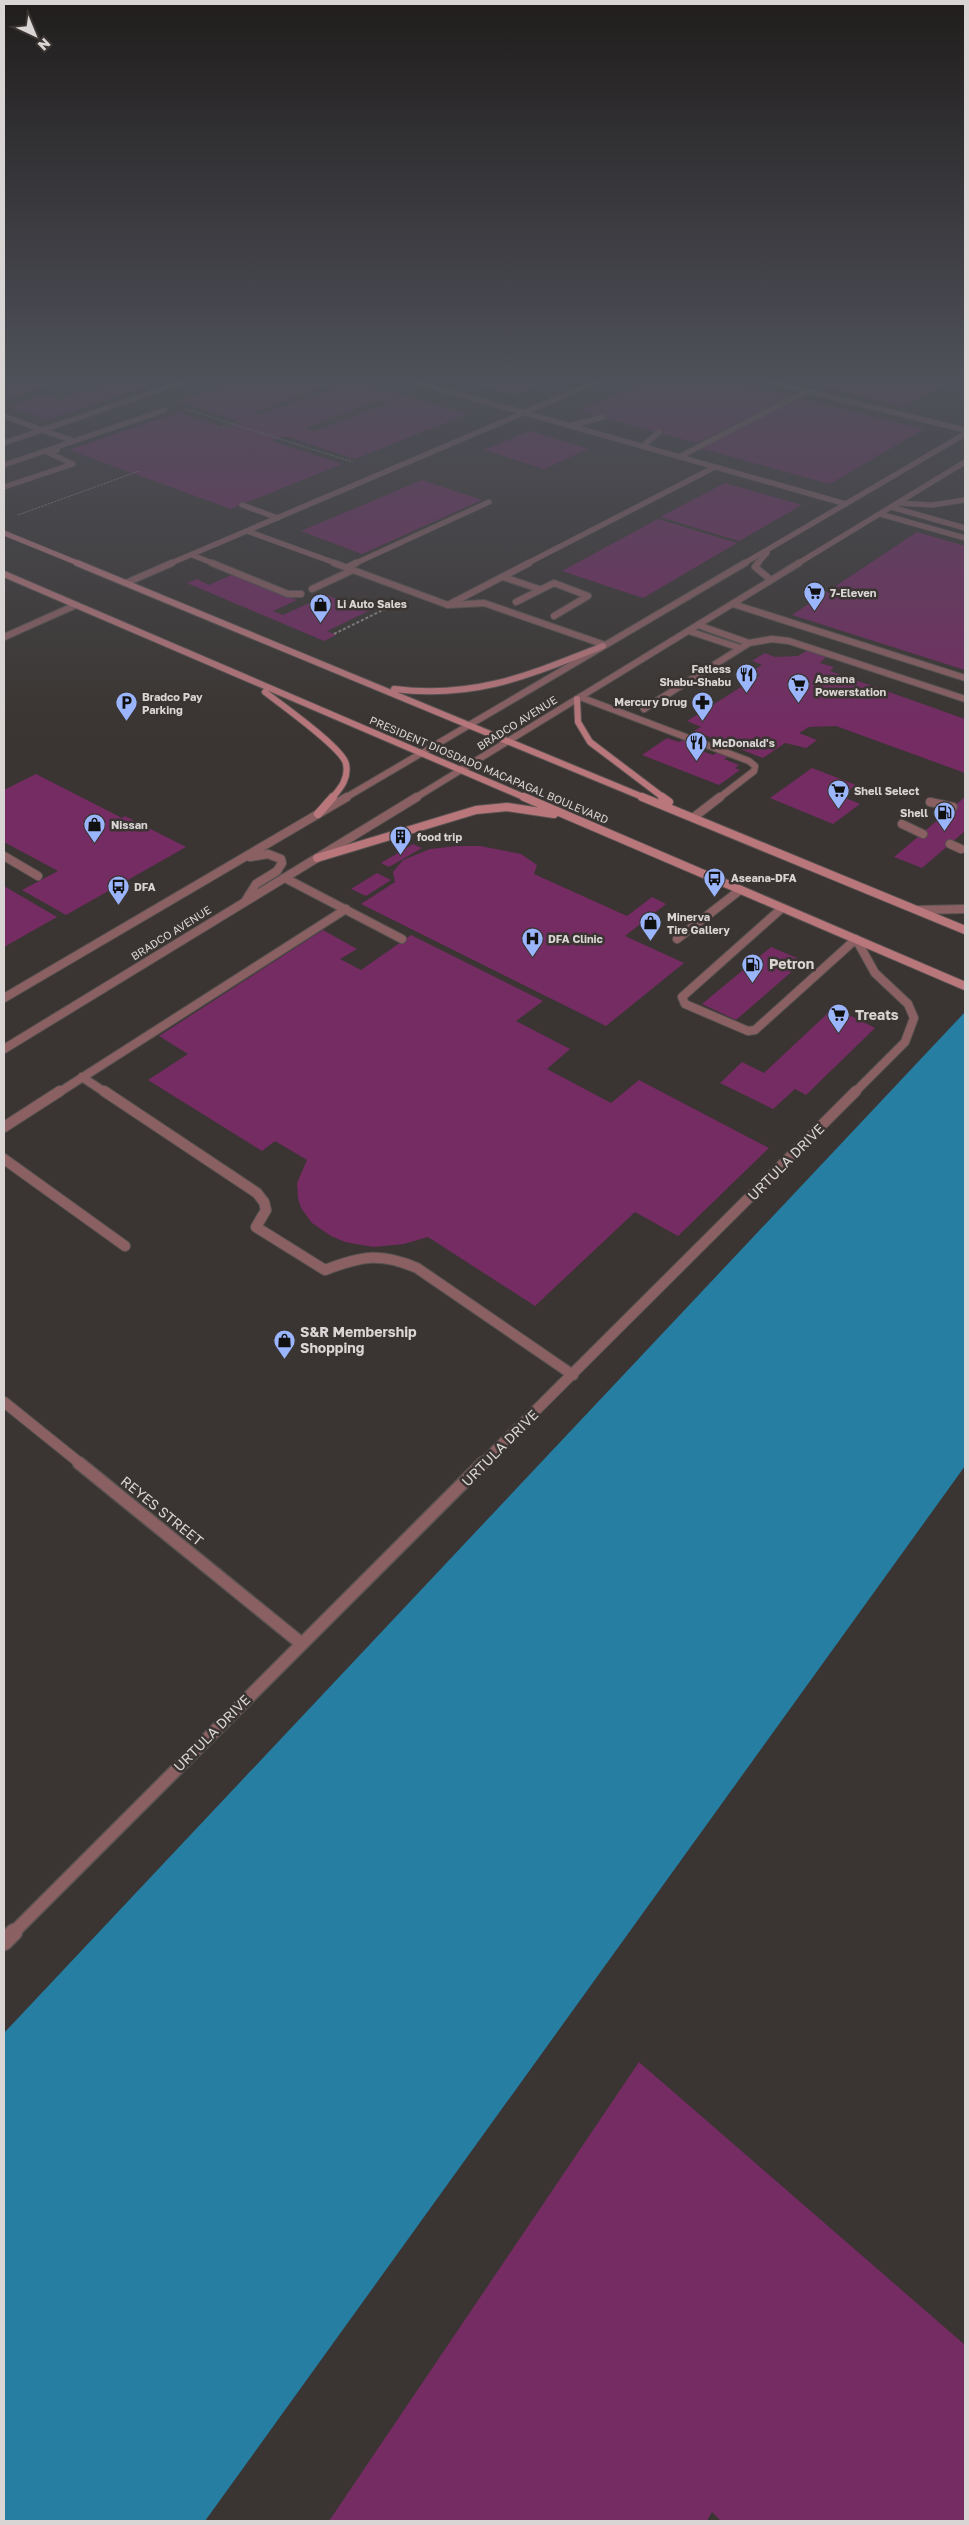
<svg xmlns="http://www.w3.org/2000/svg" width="969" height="2525" viewBox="0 0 969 2525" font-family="'Golos Text',sans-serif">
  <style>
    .water { fill: #267ea3 }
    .building { fill: #742c63; fill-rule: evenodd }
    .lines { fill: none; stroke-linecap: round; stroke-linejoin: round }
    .service-far5-casing { stroke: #57524f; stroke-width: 6 }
    .service-far4-casing { stroke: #57524f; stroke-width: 8 }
    .service-far3-casing { stroke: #57524f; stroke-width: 10 }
    .service-far2-casing { stroke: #57524f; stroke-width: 12 }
    .service-far1-casing { stroke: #57524f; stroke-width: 15 }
    .service-casing { stroke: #57524f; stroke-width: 19 }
    .minor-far2-casing { stroke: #57524f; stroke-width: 6 }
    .minor-far1-casing { stroke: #57524f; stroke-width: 8 }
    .minor-casing { stroke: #57524f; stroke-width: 10 }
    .tertiary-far2-casing { stroke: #57524f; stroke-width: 6 }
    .tertiary-far1-casing { stroke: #57524f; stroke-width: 8 }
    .tertiary-casing { stroke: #57524f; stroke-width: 10 }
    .secondary-far2-casing { stroke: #57524f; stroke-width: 6 }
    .secondary-far1-casing { stroke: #57524f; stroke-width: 8 }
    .secondary-casing { stroke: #57524f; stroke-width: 10 }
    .path-far1 { stroke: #8f8a88; stroke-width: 1; stroke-dasharray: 2.5 1; stroke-linecap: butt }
    .path { stroke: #8f8a88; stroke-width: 2; stroke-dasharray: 3 2; stroke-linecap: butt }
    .service-far5 { stroke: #8b6063; stroke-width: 5 }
    .service-far4 { stroke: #8b6063; stroke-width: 6 }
    .service-far3 { stroke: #8b6063; stroke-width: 8 }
    .service-far2 { stroke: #8b6063; stroke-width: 10 }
    .service-far1 { stroke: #8b6063; stroke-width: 12 }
    .service { stroke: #8b6063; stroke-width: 16 }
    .minor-far2 { stroke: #8b6063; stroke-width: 5 }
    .minor-far1 { stroke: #8b6063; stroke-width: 6 }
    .minor { stroke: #8b6063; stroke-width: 8 }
    .tertiary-far2 { stroke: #8b6063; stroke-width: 5 }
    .tertiary-far1 { stroke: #8b6063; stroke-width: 6 }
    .tertiary { stroke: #8b6063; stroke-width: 8 }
    .secondary-far2 { stroke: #b9777c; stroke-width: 5 }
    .secondary-far1 { stroke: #b9777c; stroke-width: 6 }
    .secondary { stroke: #b9777c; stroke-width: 8 }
    .path-bridge { stroke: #8f8a88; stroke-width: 1; stroke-dasharray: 2.5 1; stroke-linecap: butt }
    .labels { text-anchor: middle; stroke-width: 5; stroke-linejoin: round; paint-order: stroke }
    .far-poi-label { font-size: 11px; font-weight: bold; fill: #d9d5d4; stroke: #3a3532; text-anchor: start }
    .far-street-label { font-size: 11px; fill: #d9d5d4; stroke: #3a3532 }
    .poi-label { font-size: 14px; font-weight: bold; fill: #d9d5d4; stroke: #3a3532; text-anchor: start }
    .street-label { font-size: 14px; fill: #d9d5d4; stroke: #3a3532 }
  </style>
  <rect width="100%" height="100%" fill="#3a3532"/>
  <!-- water -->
  <path class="water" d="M 965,1012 L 965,1466 L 205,2521 L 4,2521 L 4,2033 Z"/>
  <!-- building -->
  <path class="building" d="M 18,379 L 68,379 L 4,400 L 4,383 Z
    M 120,379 L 140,379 L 155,384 L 47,420 L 7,406 L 45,394 L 59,399 Z
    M 243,379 L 349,379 L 467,414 L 355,459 L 285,436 L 272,441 L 342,464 L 231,509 L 69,450 L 179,412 L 225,428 L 241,422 L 178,401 ZM 331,385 L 336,387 L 262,414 L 255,412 ZM 379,400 L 389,403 L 315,431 L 305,428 Z
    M 459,379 L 553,379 L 514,395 Z
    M 651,379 L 723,379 L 791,396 L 697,443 L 579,411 Z
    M 819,379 L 932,379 L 949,383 L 903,407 L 809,384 Z
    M 798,398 L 924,429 L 830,484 L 699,448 Z
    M 530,431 L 543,435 L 589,449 L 544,469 L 484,450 Z
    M 422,480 L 482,500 L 362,554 L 301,531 Z
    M 725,483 L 802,505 L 739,541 L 660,517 Z
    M 658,519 L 737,543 L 643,598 L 562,571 Z
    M 917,532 L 965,546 L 965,670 L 792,615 Z
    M 234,574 L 297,600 L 273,611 L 283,615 L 327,595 L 355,606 L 366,601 L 379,606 L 327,631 L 336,635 L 324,641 L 187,583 L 197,579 L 209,585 Z
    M 808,650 L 827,656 L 820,663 L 834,667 L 830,671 L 965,719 L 965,773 L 836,726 L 809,727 L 799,733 L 817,740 L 806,748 L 785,743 L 763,758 L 694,731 L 701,727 L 687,721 L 760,675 L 750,672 L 762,665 L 752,661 L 765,653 L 775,657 L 798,656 Z
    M 667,738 L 679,742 L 683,740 L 694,744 L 690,747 L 713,755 L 718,752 L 728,757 L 724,759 L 739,765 L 735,768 L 740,770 L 719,785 L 642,755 Z
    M 812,768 L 856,785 L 841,796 L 860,804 L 833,824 L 770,798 Z
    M 36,774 L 122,818 L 125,816 L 186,847 L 66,915 L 22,890 L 58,871 L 4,842 L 4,790 Z
    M 965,797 L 965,831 L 950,844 L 922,868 L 894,857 Z
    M 413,844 L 422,848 L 389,867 L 381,863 Z
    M 457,846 L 480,846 L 521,854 L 537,865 L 534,874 L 627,916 L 652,897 L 666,904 L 625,936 L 684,963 L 606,1026 L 361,904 L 395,882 L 393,872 L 403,860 L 430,849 Z
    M 377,873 L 391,880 L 366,896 L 351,889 Z
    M 4,886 L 57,917 L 4,947 Z
    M 323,930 L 357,949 L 340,959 L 361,970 L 411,935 L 543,1001 L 516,1021 L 570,1049 L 547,1069 L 611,1103 L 639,1080 L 769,1148 L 678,1236 L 635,1212 L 535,1306 L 428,1237 L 404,1244 L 373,1247 L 345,1242 L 331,1236 L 312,1223 L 301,1208 L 298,1199 L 297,1183 L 307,1160 L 275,1141 L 262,1151 L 148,1080 L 188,1054 L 159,1036 Z
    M 771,947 L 804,961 L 736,1020 L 702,1004 Z
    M 828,1013 L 845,1013 L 875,1028 L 806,1095 L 795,1089 L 773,1109 L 720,1083 L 742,1062 L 764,1073 Z
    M 639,2062 L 965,2345 L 965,2521 L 721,2521 L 712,2512 L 707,2521 L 329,2521 Z"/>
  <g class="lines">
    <defs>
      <path id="service-far5" d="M 758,379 L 965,430
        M 570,426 L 603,417
        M 42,430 L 74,441
        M 643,446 L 659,432
        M 679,457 L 807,391
        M 4,465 L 165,410
        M 4,487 L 73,464 L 49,453 L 57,450
        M 898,503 L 932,505 L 965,500
        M 242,505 L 278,518
        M 891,507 L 965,528
        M 880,514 L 965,538
        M 192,555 L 215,564
        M 354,564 L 489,502"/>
      <path id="service-far4" d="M 212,563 L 288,594 L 301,594
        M 346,568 L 356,563
        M 503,577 L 539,589
        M 312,589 L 353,570
        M 516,602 L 554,583 L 588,596 L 554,616
        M 733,604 L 965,678
        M 448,605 L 484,603 L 605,645
        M 698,625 L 749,643
        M 689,631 L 740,648
        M 580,697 L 749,761 L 755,766 L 754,771 L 719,798
        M 644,709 L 749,643 L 772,639 L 789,641 L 965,699"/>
      <path id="service-far3" d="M 930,802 L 953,807
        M 694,817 L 720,797
        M 902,824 L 923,834
        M 950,844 L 961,849
        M 4,856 L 38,876
        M 285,878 L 402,939
        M 782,908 L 682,997 L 685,1004 L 748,1031 L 755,1030 L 856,939 L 875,973 L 908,1004 L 914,1018 L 905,1042 L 854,1093
        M 677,939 L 740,890
        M 82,1077 L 106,1093
        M 58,1093 L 346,909"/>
      <path id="service-far2" d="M 104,1091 L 257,1193 L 264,1202 L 266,1210 L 256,1227 L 325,1270 C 361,1256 381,1252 417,1268 L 573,1375
        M 4,1127 L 60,1091
        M 4,1159 L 125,1246
        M 4,1402 L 81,1464
        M 482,1464 L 856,1091"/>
      <path id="service-far1" d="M 79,1463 L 302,1644
        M 12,1934 L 483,1463"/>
      <path id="service" d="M 4,1942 L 14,1932"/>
      <path id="minor-far2" d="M 405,379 L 846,504
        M 4,416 L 42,430
        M 4,443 L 192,379
        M 247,531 L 338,564
        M 169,564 L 603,379
        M 526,564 L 715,467"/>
      <path id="minor-far1" d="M 334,563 L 448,605 L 529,563
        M 126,583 L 172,563
        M 4,637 L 76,605"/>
      <path id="minor" d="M 918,910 L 965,909"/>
      <path id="tertiary-far2" d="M 743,564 L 965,434
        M 757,564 L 767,553
        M 797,564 L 965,462"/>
      <path id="tertiary-far1" d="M 758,563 L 755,567 L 771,580
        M 345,798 L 745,563
        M 415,798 L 799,563"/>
      <path id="tertiary" d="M 246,900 L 256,884 L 277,871 L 282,863 L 281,859 L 268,854 L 250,857
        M 4,998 L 347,797
        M 4,1049 L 417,797"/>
      <path id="secondary-far2" d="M 4,533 L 80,564"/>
      <path id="secondary-far1" d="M 77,563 L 645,798
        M 4,574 L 526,798
        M 394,689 C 476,699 529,675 603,646
        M 265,692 C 280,704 343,748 346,764 C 349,778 341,788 332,798
        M 577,699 L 578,722 L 590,742 L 664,798"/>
      <path id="secondary" d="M 524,797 L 965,986
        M 642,797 L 965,930
        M 662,797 L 669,802
        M 318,814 L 333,797
        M 317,858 L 476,810 L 507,807 L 554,814"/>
    </defs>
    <!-- service-far5 casing -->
    <use href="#service-far5" class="service-far5-casing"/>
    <!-- service-far4 casing -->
    <use href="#service-far4" class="service-far4-casing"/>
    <!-- service-far3 casing -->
    <use href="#service-far3" class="service-far3-casing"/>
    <!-- service-far2 casing -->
    <use href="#service-far2" class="service-far2-casing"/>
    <!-- service-far1 casing -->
    <use href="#service-far1" class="service-far1-casing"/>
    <!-- service casing -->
    <use href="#service" class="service-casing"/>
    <!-- minor-far2 casing -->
    <use href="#minor-far2" class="minor-far2-casing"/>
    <!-- minor-far1 casing -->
    <use href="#minor-far1" class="minor-far1-casing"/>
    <!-- minor casing -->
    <use href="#minor" class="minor-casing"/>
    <!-- tertiary-far2 casing -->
    <use href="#tertiary-far2" class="tertiary-far2-casing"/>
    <!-- tertiary-far1 casing -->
    <use href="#tertiary-far1" class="tertiary-far1-casing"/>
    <!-- tertiary casing -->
    <use href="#tertiary" class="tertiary-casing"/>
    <!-- secondary-far2 casing -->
    <use href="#secondary-far2" class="secondary-far2-casing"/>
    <!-- secondary-far1 casing -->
    <use href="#secondary-far1" class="secondary-far1-casing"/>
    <!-- secondary casing -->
    <use href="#secondary" class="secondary-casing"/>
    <!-- path-far1 -->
    <path class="path-far1" d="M 212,384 L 228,379
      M 185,409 L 353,462
      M 18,515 L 139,471"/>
    <!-- path -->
    <path class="path" d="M 334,634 L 389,607"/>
    <!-- service-far5 -->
    <use href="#service-far5" class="service-far5"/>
    <!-- service-far4 -->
    <use href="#service-far4" class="service-far4"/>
    <!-- service-far3 -->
    <use href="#service-far3" class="service-far3"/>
    <!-- service-far2 -->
    <use href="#service-far2" class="service-far2"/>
    <!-- service-far1 -->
    <use href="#service-far1" class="service-far1"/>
    <!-- service -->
    <use href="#service" class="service"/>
    <!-- minor-far2 -->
    <use href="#minor-far2" class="minor-far2"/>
    <!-- minor-far1 -->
    <use href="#minor-far1" class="minor-far1"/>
    <!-- minor -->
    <use href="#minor" class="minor"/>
    <!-- tertiary-far2 -->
    <use href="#tertiary-far2" class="tertiary-far2"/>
    <!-- tertiary-far1 -->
    <use href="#tertiary-far1" class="tertiary-far1"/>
    <!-- tertiary -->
    <use href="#tertiary" class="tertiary"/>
    <!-- secondary-far2 -->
    <use href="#secondary-far2" class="secondary-far2"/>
    <!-- secondary-far1 -->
    <use href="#secondary-far1" class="secondary-far1"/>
    <!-- secondary -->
    <use href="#secondary" class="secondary"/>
    <!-- path-bridge -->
    <path class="path-bridge" d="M 222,427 L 239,421"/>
  </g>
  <!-- sky -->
  <linearGradient id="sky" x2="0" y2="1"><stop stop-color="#201d1c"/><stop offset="0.52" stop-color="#4f515a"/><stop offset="1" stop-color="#4f515a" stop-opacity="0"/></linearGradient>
  <rect width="969" height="732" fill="url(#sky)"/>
  <!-- icons -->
  <defs>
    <symbol id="supermarket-pin" viewBox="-11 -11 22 30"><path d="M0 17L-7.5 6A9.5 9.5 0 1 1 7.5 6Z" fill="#9bb5fd" stroke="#3a3532"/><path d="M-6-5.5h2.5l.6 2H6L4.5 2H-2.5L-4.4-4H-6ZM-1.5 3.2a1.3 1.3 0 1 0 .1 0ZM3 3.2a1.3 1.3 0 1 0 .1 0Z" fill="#111"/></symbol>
    <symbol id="shop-pin" viewBox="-11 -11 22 30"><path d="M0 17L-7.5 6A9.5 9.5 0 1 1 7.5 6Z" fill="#9bb5fd" stroke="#3a3532"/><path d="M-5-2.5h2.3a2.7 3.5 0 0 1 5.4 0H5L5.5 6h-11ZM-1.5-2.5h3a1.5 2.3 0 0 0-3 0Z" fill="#111"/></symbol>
    <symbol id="restaurant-pin" viewBox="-11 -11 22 30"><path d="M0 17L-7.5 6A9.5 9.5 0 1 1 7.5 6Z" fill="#9bb5fd" stroke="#3a3532"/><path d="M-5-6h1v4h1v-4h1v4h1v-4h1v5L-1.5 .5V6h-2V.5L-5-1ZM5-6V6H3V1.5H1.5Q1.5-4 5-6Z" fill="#111"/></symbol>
    <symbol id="pharmacy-pin" viewBox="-11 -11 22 30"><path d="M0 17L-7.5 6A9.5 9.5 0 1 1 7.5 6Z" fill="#9bb5fd" stroke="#3a3532"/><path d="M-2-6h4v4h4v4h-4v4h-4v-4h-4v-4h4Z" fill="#111"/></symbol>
    <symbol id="parking-pin" viewBox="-11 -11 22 30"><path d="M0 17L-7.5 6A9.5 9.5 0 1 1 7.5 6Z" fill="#9bb5fd" stroke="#3a3532"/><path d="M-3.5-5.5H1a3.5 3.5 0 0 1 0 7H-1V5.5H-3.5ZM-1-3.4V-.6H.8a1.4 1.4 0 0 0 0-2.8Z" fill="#111"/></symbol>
    <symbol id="fuel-pin" viewBox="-11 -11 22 30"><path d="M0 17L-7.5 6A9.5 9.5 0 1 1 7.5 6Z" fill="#9bb5fd" stroke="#3a3532"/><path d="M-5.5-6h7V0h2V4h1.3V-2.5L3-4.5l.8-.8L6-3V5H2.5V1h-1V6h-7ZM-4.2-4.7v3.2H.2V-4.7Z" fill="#111"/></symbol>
    <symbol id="building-pin" viewBox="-11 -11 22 30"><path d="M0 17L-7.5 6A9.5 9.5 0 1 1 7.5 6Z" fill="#9bb5fd" stroke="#3a3532"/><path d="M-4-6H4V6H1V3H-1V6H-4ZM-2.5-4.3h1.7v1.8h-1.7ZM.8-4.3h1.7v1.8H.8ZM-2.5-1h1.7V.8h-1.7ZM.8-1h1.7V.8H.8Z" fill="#111"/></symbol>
    <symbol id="bus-pin" viewBox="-11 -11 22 30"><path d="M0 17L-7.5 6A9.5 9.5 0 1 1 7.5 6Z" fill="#9bb5fd" stroke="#3a3532"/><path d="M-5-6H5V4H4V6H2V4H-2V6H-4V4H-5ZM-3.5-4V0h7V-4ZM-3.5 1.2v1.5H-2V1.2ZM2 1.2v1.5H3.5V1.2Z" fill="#111"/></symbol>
    <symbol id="hospital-pin" viewBox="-11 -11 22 30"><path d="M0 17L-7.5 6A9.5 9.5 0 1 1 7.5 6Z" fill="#9bb5fd" stroke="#3a3532"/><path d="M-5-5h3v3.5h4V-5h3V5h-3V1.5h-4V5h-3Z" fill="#111"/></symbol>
  </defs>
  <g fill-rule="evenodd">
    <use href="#supermarket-pin" x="802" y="580" width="25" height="34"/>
    <use href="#shop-pin" x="308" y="592" width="25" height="34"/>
    <use href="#restaurant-pin" x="734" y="662" width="25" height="34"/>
    <use href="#supermarket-pin" x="786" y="672" width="25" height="34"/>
    <use href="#pharmacy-pin" x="690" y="690" width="25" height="34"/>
    <use href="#parking-pin" x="114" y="690" width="25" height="34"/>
    <use href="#restaurant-pin" x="684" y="730" width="25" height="34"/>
    <use href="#supermarket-pin" x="826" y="778" width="25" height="34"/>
    <use href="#fuel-pin" x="932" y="800" width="25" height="34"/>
    <use href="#shop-pin" x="82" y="812" width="25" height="34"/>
    <use href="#building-pin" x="388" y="824" width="25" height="34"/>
    <use href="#bus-pin" x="702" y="866" width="25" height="34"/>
    <use href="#bus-pin" x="106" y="874" width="25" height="34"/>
    <use href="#shop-pin" x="638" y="910" width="25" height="34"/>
    <use href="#hospital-pin" x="520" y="926" width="25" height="34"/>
    <use href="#fuel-pin" x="740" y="952" width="25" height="34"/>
    <use href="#supermarket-pin" x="826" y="1002" width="25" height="34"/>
    <use href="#shop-pin" x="272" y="1328" width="25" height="34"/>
  </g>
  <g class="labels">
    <!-- far-poi labels -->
    <g class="far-poi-label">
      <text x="830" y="597">7-Eleven</text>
      <text x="337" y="608">Li Auto Sales</text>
      <text x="731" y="673" text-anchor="end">Fatless<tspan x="731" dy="13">Shabu-Shabu</tspan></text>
      <text x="815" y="683">Aseana<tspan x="815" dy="13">Powerstation</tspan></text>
      <text x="142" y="701">Bradco Pay<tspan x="142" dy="13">Parking</tspan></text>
      <text x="687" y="706" text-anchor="end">Mercury Drug</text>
      <text x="712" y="747">McDonald's</text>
      <text x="854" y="795">Shell Select</text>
      <text x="928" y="817" text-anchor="end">Shell</text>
      <text x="111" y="829">Nissan</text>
      <text x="417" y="841">food trip</text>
      <text x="731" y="882">Aseana-DFA</text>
      <text x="134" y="891">DFA</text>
      <text x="667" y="921">Minerva<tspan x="667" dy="13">Tire Gallery</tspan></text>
      <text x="548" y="943">DFA Clinic</text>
    </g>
    <!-- far-street labels -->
    <g class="far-street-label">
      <text transform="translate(517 723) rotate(-32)" y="4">BRADCO AVENUE</text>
      <text transform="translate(489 770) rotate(23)" y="4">PRESIDENT DIOSDADO MACAPAGAL BOULEVARD</text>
      <text transform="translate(171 933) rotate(-32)" y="4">BRADCO AVENUE</text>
    </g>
    <!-- poi labels -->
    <g class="poi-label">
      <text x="769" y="969">Petron</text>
      <text x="855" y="1020">Treats</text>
      <text x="300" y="1337">S&amp;R Membership<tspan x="300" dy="16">Shopping</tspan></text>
    </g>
    <!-- street labels -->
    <g class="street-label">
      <text transform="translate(786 1162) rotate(-45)" y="5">URTULA DRIVE</text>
      <text transform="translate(500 1448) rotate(-45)" y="5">URTULA DRIVE</text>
      <text transform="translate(162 1511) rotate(39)" y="5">REYES STREET</text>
      <text transform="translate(212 1733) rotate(-45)" y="5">URTULA DRIVE</text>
    </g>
  </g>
  <!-- border -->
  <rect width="969" height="2525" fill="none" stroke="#d9d5d4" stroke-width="10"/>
  <!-- north arrow -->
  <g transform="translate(35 35) rotate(136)" stroke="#3a3532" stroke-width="4" paint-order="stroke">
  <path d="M0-4L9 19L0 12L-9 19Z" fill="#d9d5d4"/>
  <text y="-8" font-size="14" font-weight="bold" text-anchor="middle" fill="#d9d5d4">N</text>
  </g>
</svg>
